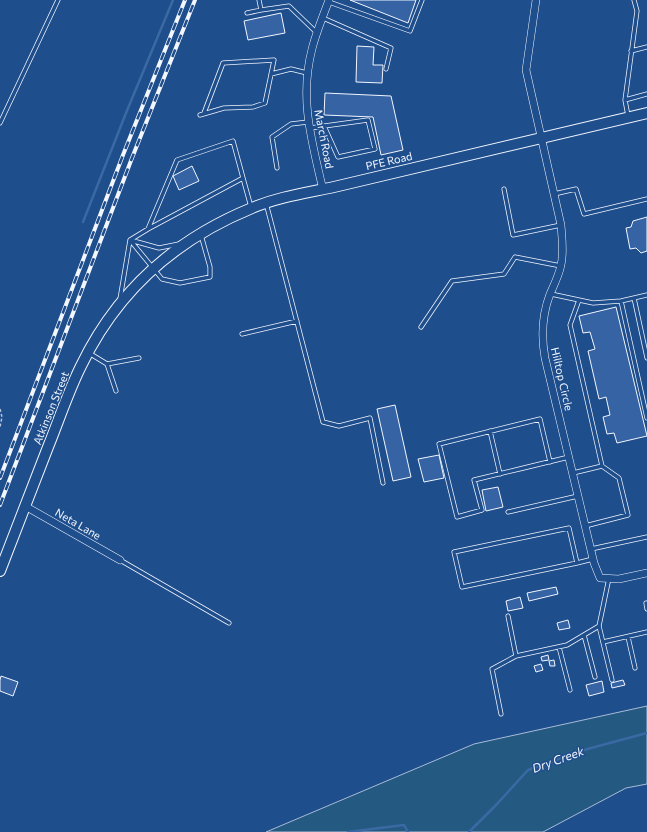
<svg xmlns="http://www.w3.org/2000/svg" width="647" height="832" viewBox="0 0 647 832" font-family="Commissioner,sans-serif">
  <style>
    .green { fill: #245a82; stroke: #a8bbd7 }
    .lines { fill: none; stroke-linecap: round; stroke-linejoin: round }
    .stream { stroke: #3b69a3; stroke-width: 2.5 }
    .building { fill: #3563a3; stroke: #f2f6ff }
    .service-casing { stroke: #f2f6ff; stroke-width: 5 }
    .minor-casing { stroke: #f2f6ff; stroke-width: 8 }
    .secondary-casing { stroke: #f2f6ff; stroke-width: 12 }
    .path { stroke: #b3c4dc; stroke-width: 1.5; stroke-dasharray: 3 2; stroke-linecap: butt }
    .service { stroke: #1f4e8c; stroke-width: 3.5 }
    .minor { stroke: #1f4e8c; stroke-width: 7 }
    .secondary { stroke: #1f4e8c; stroke-width: 10 }
    .rail-casing { stroke: #f2f6ff; stroke-width: 4 }
    .rail { stroke: #1f4e8c; stroke-width: 2.5; stroke-dasharray: 8; stroke-linecap: butt }
    .labels { text-anchor: middle; stroke-width: 3; stroke-linejoin: round; paint-order: stroke }
    .street-label { font-size: 11px; fill: #f2f6ff; stroke: #1f4e8c }
    .water-label { font-size: 12px; font-style: italic; fill: #f2f6ff; stroke: #1f4e8c }
  </style>
  <rect width="100%" height="100%" fill="#1f4e8c"/>
  <!-- green -->
  <path class="green" d="M 647,706 L 647,784 L 626,788 L 543,832 L 266,832 L 474,744 Z"/>
  <g class="lines">
    <!-- stream -->
    <path class="stream" d="M 83,222 L 126,113 L 173,0
      M 348,832 L 404,825 L 408,832
      M 469,832 L 497,804 L 528,770 L 580,751 L 647,733"/>
  </g>
  <!-- building -->
  <path class="building" d="M 350,0 L 416,0 L 408,23 Z
    M 281,13 L 285,33 L 248,40 L 244,21 Z
    M 357,46 L 374,47 L 373,65 L 383,65 L 382,83 L 356,82 Z
    M 325,93 L 391,96 L 403,150 L 381,155 L 373,117 L 324,115 Z
    M 192,166 L 199,181 L 179,190 L 173,176 Z
    M 647,217 L 647,251 L 641,253 L 636,248 L 630,249 L 626,228 L 631,227 L 633,221 Z
    M 616,307 L 647,436 L 617,443 L 614,433 L 607,434 L 603,417 L 610,415 L 606,397 L 599,399 L 588,351 L 595,349 L 590,332 L 583,333 L 579,316 Z
    M 395,405 L 411,477 L 393,481 L 377,409 Z
    M 439,455 L 444,478 L 424,482 L 418,459 Z
    M 498,487 L 503,507 L 486,511 L 482,490 Z
    M 556,587 L 558,594 L 529,601 L 527,593 Z
    M 520,597 L 523,608 L 508,611 L 506,601 Z
    M 568,620 L 570,628 L 559,630 L 557,623 Z
    M 548,655 L 549,660 L 542,661 L 541,657 Z
    M 554,660 L 555,666 L 550,666 L 549,661 Z
    M 541,664 L 543,670 L 536,672 L 534,666 Z
    M 1,676 L 18,682 L 13,696 L 0,691 L 0,680 Z
    M 623,680 L 625,685 L 612,688 L 611,683 Z
    M 602,681 L 604,692 L 589,696 L 586,685 Z"/>
  <g class="lines">
    <defs>
      <path id="service" d="M 259,0 L 261,10 L 289,6 L 317,33
        M 634,0 L 637,11 L 625,100 L 647,94
        M 329,2 L 410,31 L 422,0
        M 247,13 L 261,10
        M 323,18 L 391,48 L 386,69
        M 631,51 L 647,47
        M 271,74 L 291,69 L 307,73
        M 625,100 L 628,116
        M 200,115 L 224,108 L 253,107 L 265,103 L 274,60 L 223,63 L 204,113
        M 0,123 L 58,0
        M 310,128 L 368,120 L 375,149 L 338,157 L 324,126
        M 277,168 L 272,137 L 291,124 L 308,122
        M 504,189 L 513,235 L 561,225
        M 554,194 L 576,189 L 584,214 L 647,199
        M 266,203 L 323,422 L 339,426 L 370,418 L 383,483
        M 148,229 L 177,160 L 233,141 L 243,178
        M 201,235 L 210,267 L 210,277 L 180,283 L 162,279 L 130,240 L 148,229 L 243,178 L 251,207
        M 551,294 L 593,303 L 621,301 L 647,295
        M 634,298 L 647,358
        M 120,299 L 130,240 L 159,248 L 179,244
        M 621,301 L 647,418
        M 421,327 L 452,281 L 504,274 L 515,257 L 561,266
        M 242,334 L 297,321
        M 89,353 L 107,364 L 116,391
        M 107,364 L 139,358
        M 490,431 L 500,474
        M 550,462 L 540,419 L 439,444 L 457,517 L 482,510 L 474,480 C 506,472 537,465 569,457
        M 573,473 L 602,466 L 570,325 L 579,300
        M 508,512 L 578,496
        M 585,526 L 628,515 L 619,478 L 602,466
        M 591,549 L 647,537
        M 120,560 L 229,623
        M 577,563 L 569,528 L 454,552 L 462,587 L 577,563 L 593,559
        M 646,603 L 647,609
        M 508,616 L 516,656 L 567,645 L 599,626 L 609,578
        M 599,626 L 612,680
        M 584,635 L 595,677
        M 628,637 L 635,668
        M 603,642 L 647,632
        M 559,647 L 570,690
        M 501,714 L 492,669 L 516,656"/>
      <path id="minor" d="M 536,0 L 526,70 L 561,225 C 562,239 564,252 561,265 C 559,275 554,285 550,294 C 542,315 541,336 545,358 L 594,563 L 600,578 L 619,579 L 647,573
        M 323,190 C 312,142 299,99 312,49 C 316,33 323,16 329,0
        M 25,506 L 120,560"/>
      <path id="secondary" d="M 0,571 C 16,529 32,488 48,447 C 59,420 68,392 81,366 C 117,291 176,239 252,208 C 278,197 306,193 334,187 L 647,113"/>
    </defs>
    <!-- service casing -->
    <use href="#service" class="service-casing"/>
    <!-- minor casing -->
    <use href="#minor" class="minor-casing"/>
    <!-- secondary casing -->
    <use href="#secondary" class="secondary-casing"/>
    <!-- path -->
    <path class="path" d="M 0,409 L 2,417 L 0,427"/>
    <!-- service -->
    <use href="#service" class="service"/>
    <!-- minor -->
    <use href="#minor" class="minor"/>
    <!-- secondary -->
    <use href="#secondary" class="secondary"/>
    <defs>
      <path id="rail" d="M 0,478 L 123,155 L 185,0
        M 0,505 L 132,158 L 195,0"/>
    </defs>
    <!-- rail casing -->
    <use href="#rail" class="rail-casing"/>
    <!-- rail -->
    <use href="#rail" class="rail"/>
  </g>
  <g class="labels">
    <!-- street labels -->
    <g class="street-label">
      <text transform="translate(324 139) rotate(79)" y="4">March Road</text>
      <text transform="translate(389 161) rotate(-13)" y="4">PFE Road</text>
      <text transform="translate(562 379) rotate(77)" y="4">Hilltop Circle</text>
      <text transform="translate(51 408) rotate(-68)" y="4">Atkinson Street</text>
      <text transform="translate(78 524) rotate(30)" y="4">Neta Lane</text>
    </g>
    <!-- water labels -->
    <g class="water-label">
      <text transform="translate(558 760) rotate(-20)" y="4">Dry Creek</text>
    </g>
  </g>
</svg>
